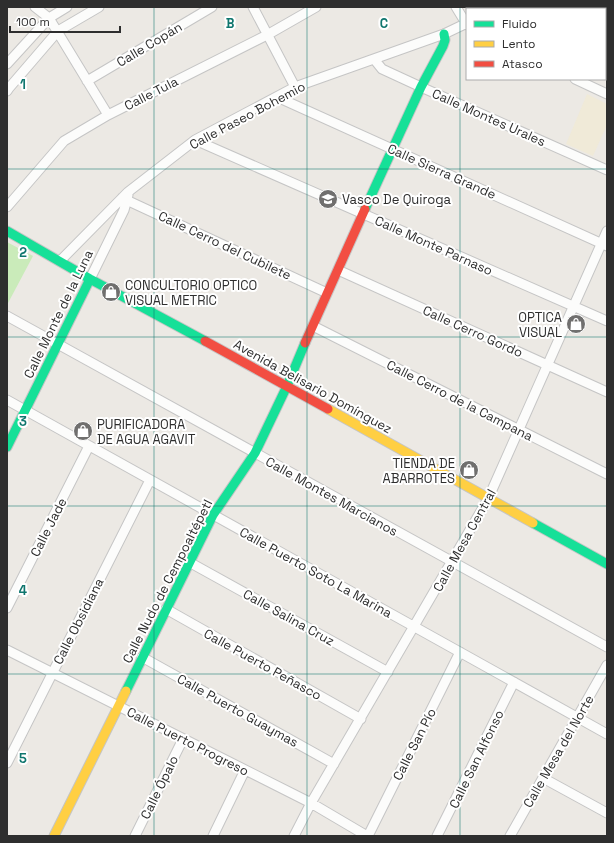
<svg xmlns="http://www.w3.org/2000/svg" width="614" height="843" viewBox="0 0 614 843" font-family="'Space Grotesk',sans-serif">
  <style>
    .education { fill: #f0ead8 }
    .green { fill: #caebba }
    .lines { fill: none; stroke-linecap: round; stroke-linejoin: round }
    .street-casing { stroke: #c5c5c5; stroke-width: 11 }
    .fast-casing { stroke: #c5c5c5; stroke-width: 11 }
    .slow-casing { stroke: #c5c5c5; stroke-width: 11 }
    .jam-casing { stroke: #c5c5c5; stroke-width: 11 }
    .street { stroke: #fcfcfb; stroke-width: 9 }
    .fast { stroke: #16e098; stroke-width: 9 }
    .slow { stroke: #ffcf43; stroke-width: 9 }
    .jam { stroke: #f24e42; stroke-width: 9 }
    .grid { fill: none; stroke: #0f766e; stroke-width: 1; stroke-opacity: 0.55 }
    .labels { text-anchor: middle; stroke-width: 4; stroke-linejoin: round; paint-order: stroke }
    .street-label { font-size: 13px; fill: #2e2e2e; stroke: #fff }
    .poi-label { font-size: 13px; fill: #2e2e2e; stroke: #fff; text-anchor: start }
    .grid-label { font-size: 13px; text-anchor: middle; font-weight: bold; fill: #0f766e; stroke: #fff; stroke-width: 4; stroke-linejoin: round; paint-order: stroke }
  </style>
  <rect width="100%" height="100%" fill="#ece9e4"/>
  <!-- education -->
  <path class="education" d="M 587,94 L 607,104 L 607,125 L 593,156 L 566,144 Z"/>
  <!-- green -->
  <path class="green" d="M 7,242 L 33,256 L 7,305 Z"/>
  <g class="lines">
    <defs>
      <path id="street" d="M 35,7 L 49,18 L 108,115
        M 253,7 L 295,87
        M 456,7 L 467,25
        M 578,7 L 582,9
        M 492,9 L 496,7
        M 605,19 L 607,20
        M 374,59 L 382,69 L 421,87 L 607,170
        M 7,64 L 49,18 L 67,7
        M 575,79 L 607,94
        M 87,81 L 212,7
        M 7,91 L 9,88 L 58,31 L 99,7
        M 277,97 L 607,246
        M 195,140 L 607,321
        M 122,198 L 327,293
        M 7,207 L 64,141 L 108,115 L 267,35 L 316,7
        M 60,261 L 128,192 L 195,140 L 295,87 L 444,34 L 467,23
        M 338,270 L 607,392
        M 90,279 L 124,210 L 128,195
        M 7,316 L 607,647
        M 313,326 L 607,474
        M 7,400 L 607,734
        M 189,562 L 388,672
        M 7,608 L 89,446
        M 166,609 L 361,719
        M 7,650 L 311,803 L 367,836
        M 142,657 L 334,764
        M 7,763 L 150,480
        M 543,778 L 607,813
        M 135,836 L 183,739
        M 213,836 L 245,770
        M 294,836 L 311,803 L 488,499 L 607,231
        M 368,836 L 460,652
        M 437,836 L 514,682
        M 510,836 L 607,665"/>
      <path id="fast" d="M 365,209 L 421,87 L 443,46 L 445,40 L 444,34
        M 7,231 L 90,279 L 205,341
        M 7,447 L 90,279
        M 533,523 L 607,564
        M 126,691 L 213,515 L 255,453 L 287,386 L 305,343"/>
      <path id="slow" d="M 328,409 L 533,523
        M 54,836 L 126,691"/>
      <path id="jam" d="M 205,341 L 328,409
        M 305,343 L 365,209"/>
    </defs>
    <!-- street casing -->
    <use href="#street" class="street-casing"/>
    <!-- fast casing -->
    <use href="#fast" class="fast-casing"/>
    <!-- slow casing -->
    <use href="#slow" class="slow-casing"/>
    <!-- jam casing -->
    <use href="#jam" class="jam-casing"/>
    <!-- street -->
    <use href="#street" class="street"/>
    <!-- fast -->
    <use href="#fast" class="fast"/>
    <!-- slow -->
    <use href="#slow" class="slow"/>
    <!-- jam -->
    <use href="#jam" class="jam"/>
  </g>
  <!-- grid -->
  <path class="grid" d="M 154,7 L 154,836M 307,7 L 307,836M 460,7 L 460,836M 7,169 L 607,169M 7,337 L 607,337M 7,506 L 607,506M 7,674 L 607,674"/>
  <!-- icons -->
  <defs>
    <symbol id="school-disc" viewBox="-11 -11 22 22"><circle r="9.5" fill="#706f6e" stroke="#fff"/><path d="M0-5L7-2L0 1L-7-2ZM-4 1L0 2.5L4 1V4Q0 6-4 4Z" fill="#fff"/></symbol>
    <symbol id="shop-disc" viewBox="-11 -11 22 22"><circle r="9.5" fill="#706f6e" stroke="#fff"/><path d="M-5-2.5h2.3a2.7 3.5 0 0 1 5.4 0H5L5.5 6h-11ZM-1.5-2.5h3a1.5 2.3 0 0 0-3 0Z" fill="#fff"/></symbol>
  </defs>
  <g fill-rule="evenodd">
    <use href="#school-disc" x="317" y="188" width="22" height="22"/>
    <use href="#shop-disc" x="100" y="281" width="22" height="22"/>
    <use href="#shop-disc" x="565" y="313" width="22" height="22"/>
    <use href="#shop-disc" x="72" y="420" width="22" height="22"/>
    <use href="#shop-disc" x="458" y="459" width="22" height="22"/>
  </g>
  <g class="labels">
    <!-- street labels -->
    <g class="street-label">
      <text transform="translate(149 44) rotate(-31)" y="5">Calle Copán</text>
      <text transform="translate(151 93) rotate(-27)" y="5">Calle Tula</text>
      <text transform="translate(247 115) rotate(-28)" y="5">Calle Paseo Bohemio</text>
      <text transform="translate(489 117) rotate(24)" y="5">Calle Montes Urales</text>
      <text transform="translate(442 171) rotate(24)" y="5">Calle Sierra Grande</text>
      <text transform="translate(225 245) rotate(25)" y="5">Calle Cerro del Cubilete</text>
      <text transform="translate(434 245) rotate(24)" y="5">Calle Monte Parnaso</text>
      <text transform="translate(58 314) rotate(-64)" y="5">Calle Monte de la Luna</text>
      <text transform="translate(473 331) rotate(24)" y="5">Calle Cerro Gordo</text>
      <text transform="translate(313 386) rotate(29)" y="5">Avenida Belisario Domínguez</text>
      <text transform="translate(460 400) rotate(27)" y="5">Calle Cerro de la Campana</text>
      <text transform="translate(332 496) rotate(29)" y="5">Calle Montes Marcianos</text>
      <text transform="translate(48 527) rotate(-63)" y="5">Calle Jade</text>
      <text transform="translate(464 540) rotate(-61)" y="5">Calle Mesa Central</text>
      <text transform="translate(316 572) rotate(29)" y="5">Calle Puerto Soto La Marina</text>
      <text transform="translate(167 581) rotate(-63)" y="5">Calle Nudo de Cempoaltépetl</text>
      <text transform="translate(289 617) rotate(29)" y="5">Calle Salina Cruz</text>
      <text transform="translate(78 621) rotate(-63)" y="5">Calle Obsidiana</text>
      <text transform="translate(263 664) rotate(29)" y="5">Calle Puerto Peñasco</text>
      <text transform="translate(238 710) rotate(29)" y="5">Calle Puerto Guaymas</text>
      <text transform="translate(188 741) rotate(27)" y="5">Calle Puerto Progreso</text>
      <text transform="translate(414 744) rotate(-63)" y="5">Calle San Pío</text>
      <text transform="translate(558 751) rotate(-60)" y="5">Calle Mesa del Norte</text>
      <text transform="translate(476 759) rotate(-64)" y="5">Calle San Alfonso</text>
      <text transform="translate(159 787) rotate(-64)" y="5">Calle Ópalo</text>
    </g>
    <!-- poi labels -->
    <g class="poi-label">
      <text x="342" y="204">Vasco De Quiroga</text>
      <text x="125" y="290">CONCULTORIO OPTICO<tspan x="125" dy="15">VISUAL METRIC</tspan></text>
      <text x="562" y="322" text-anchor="end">OPTICA<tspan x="562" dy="15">VISUAL</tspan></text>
      <text x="97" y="429">PURIFICADORA<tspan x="97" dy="15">DE AGUA AGAVIT</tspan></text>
      <text x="455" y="468" text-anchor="end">TIENDA DE<tspan x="455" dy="15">ABARROTES</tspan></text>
    </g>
  </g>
  <g class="grid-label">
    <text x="230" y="28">B</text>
    <text x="384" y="28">C</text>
    <text x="23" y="89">1</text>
    <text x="23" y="257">2</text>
    <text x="23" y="426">3</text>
    <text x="23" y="595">4</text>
    <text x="23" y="763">5</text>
  </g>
  <!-- border -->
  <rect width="614" height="843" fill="none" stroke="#2e2e2e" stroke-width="16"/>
  <!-- legend -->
  <rect x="466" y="8" width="140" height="72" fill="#ffffff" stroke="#ababab"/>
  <rect x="474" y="21" width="20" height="6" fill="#16e098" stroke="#ababab"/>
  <text x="502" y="28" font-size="12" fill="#2e2e2e">Fluido</text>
  <rect x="474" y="41" width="20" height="6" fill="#ffcf43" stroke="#ababab"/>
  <text x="502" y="48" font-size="12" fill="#2e2e2e">Lento</text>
  <rect x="474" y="61" width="20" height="6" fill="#f24e42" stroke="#ababab"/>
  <text x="502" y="68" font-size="12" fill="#2e2e2e">Atasco</text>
  <!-- scale -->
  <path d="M10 26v6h110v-6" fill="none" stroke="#2e2e2e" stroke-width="2"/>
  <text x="16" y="26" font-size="12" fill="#2e2e2e" stroke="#ffffff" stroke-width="3" paint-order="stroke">100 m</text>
</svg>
